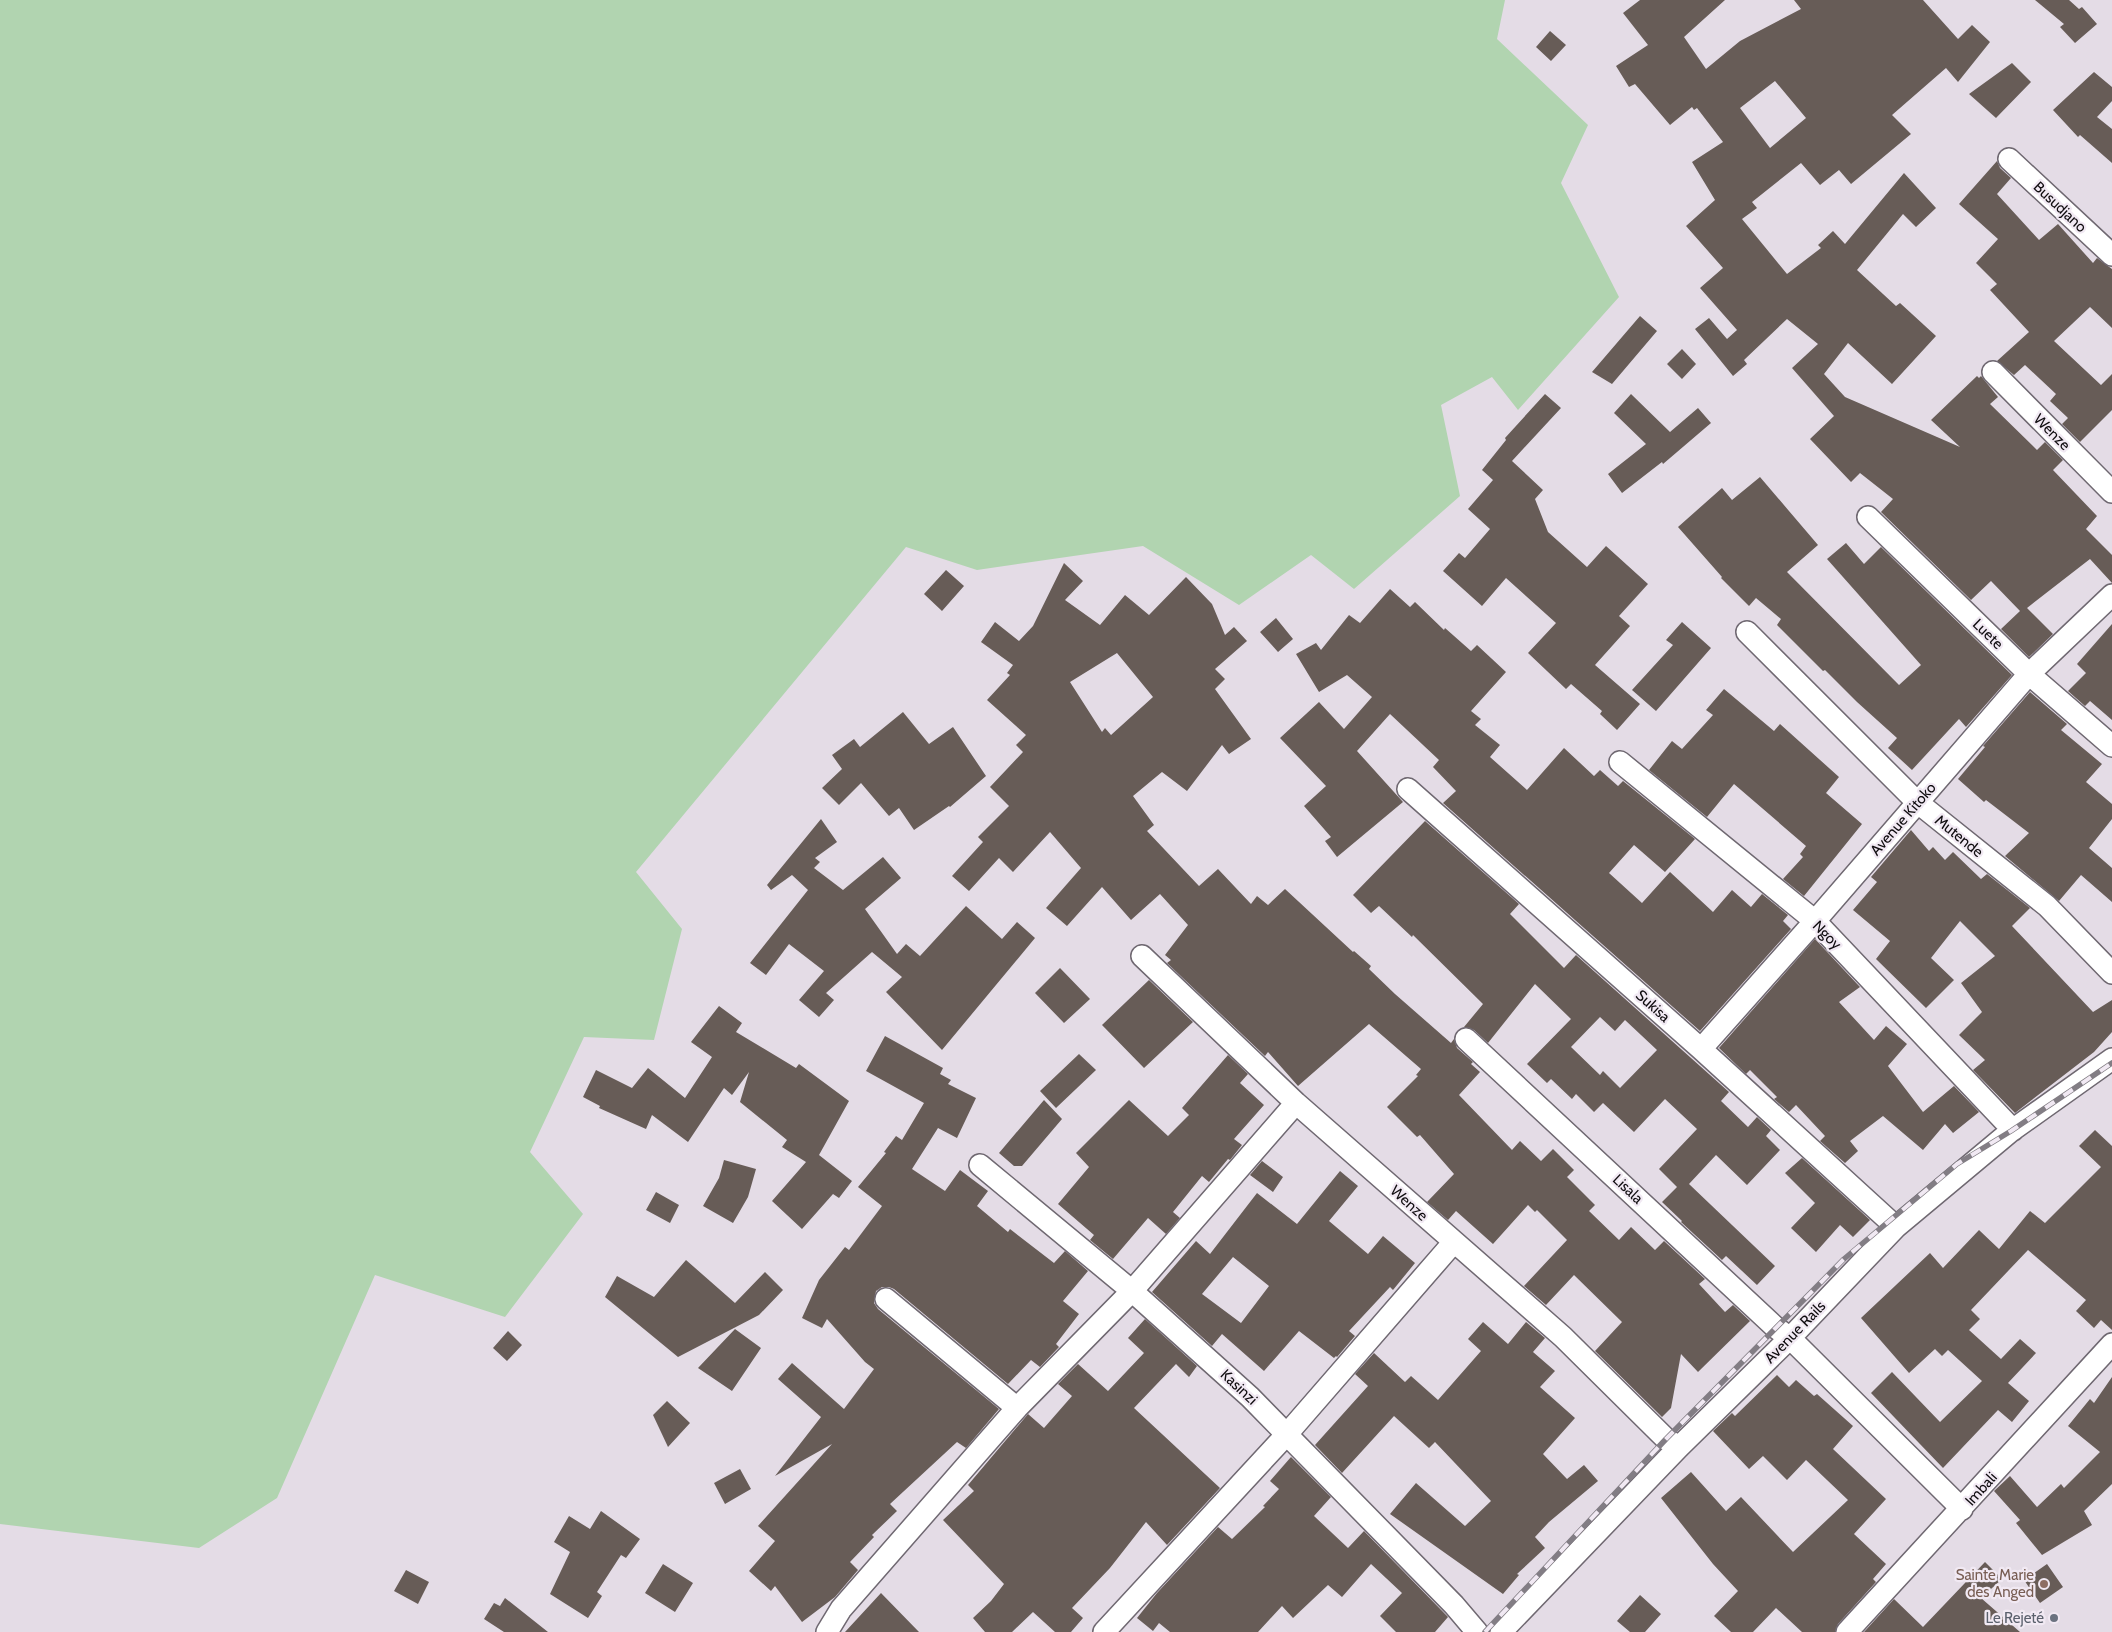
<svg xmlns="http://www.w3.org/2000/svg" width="2112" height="1632" viewBox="0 0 2112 1632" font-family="Cabin,sans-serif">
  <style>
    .green { fill: #b1d4b0 }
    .building { fill: #675c57; fill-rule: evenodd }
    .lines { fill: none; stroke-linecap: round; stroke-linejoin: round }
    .street-casing { stroke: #6f6871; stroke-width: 24 }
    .street { stroke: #fff; stroke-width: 21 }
    .rail-casing { stroke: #827d84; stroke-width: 5.5 }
    .rail { stroke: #f1e9f3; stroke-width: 4; stroke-dasharray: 11; stroke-linecap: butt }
    .education-dot { fill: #8d6e63; stroke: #f1e9f3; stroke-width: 2 }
    .worship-dot { fill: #6b7280; stroke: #f1e9f3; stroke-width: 2 }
    .labels { text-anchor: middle; stroke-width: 4.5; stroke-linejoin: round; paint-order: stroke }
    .street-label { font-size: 15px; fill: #0f0c0f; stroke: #f1e9f3 }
    .education-label { font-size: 15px; fill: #785e54; stroke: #f1e9f3; text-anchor: end }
    .worship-label { font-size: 15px; fill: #5b616d; stroke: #f1e9f3; text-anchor: end }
  </style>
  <rect width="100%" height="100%" fill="#e4dce6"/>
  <!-- green -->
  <path class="green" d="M 0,0 L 1505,0 L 1497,39 L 1588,125 L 1561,183 L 1619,297 L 1518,410 L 1492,377 L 1441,405 L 1460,496 L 1354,589 L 1311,555 L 1239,605 L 1143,546 L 977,570 L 906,547 L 636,872 L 682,929 L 654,1040 L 584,1037 L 530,1152 L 583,1214 L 505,1317 L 375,1275 L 277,1498 L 199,1548 L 0,1524 Z"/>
  <!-- building -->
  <path class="building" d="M 1640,0 L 1725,0 L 1684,37 L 1706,69 L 1740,41 L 1801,9 L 1794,0 L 1923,0 L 1958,39 L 1972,25 L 1990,42 L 1958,82 L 1946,68 L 1892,115 L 1911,134 L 1851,184 L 1839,170 L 1820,185 L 1801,163 L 1752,202 L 1757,208 L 1742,219 L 1787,274 L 1821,248 L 1818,245 L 1833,231 L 1845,244 L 1904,173 L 1936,208 L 1916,227 L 1903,214 L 1857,270 L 1896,306 L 1900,303 L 1936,336 L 1892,384 L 1848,343 L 1824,374 L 1845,397 L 1960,447 L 1931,420 L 1977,376 L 1979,378 L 1981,376 L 1998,397 L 1990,404 L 2037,450 L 2045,442 L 2063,460 L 2053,470 L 2097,516 L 2086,529 L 2112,555 L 2112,583 L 2090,559 L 2027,608 L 2053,634 L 2029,657 L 2001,629 L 2020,611 L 1991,581 L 1971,600 L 1881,512 L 1893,499 L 1860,473 L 1851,482 L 1810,439 L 1834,416 L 1792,368 L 1818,344 L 1787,319 L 1744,360 L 1747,364 L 1733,376 L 1695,329 L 1709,318 L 1727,339 L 1737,330 L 1700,288 L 1723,268 L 1686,226 L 1715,200 L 1692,162 L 1723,142 L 1697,108 L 1694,110 L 1692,107 L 1670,125 L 1635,84 L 1629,87 L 1616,66 L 1648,45 L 1623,13 ZM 1775,81 L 1806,118 L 1770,148 L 1740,108 Z
    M 2035,0 L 2069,0 L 2079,9 L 2082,7 L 2097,24 L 2075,43 L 2060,27 L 2064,24 Z
    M 1550,31 L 1566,45 L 1551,61 L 1536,47 Z
    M 2012,63 L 2031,82 L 1996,118 L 1969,94 Z
    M 2094,72 L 2112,87 L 2112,101 L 2097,117 L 2112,129 L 2112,163 L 2080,135 L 2078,137 L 2053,110 Z
    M 1997,161 L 2000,168 L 2011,178 L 1997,194 L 2039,240 L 2058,224 L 2093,263 L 2097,258 L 2112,269 L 2112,328 L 2090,307 L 2054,341 L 2101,385 L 2112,374 L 2112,410 L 2080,442 L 2062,424 L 2068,418 L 2050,401 L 2056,394 L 2025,365 L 2014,375 L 1997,361 L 2029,332 L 1990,290 L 1997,284 L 1976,263 L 1998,239 L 1959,204 Z
    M 1640,316 L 1657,331 L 1612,384 L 1592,372 Z
    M 1682,349 L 1696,364 L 1682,379 L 1667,364 Z
    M 1545,394 L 1561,408 L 1512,461 L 1543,490 L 1535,499 L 1548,532 L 1587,567 L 1606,546 L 1648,584 L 1619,616 L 1630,626 L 1595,665 L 1640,704 L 1617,730 L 1600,714 L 1602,711 L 1571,684 L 1566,689 L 1528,653 L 1556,623 L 1506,578 L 1482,606 L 1443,571 L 1459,553 L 1465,558 L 1490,529 L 1468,509 L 1493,480 L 1482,470 L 1506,440 L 1505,438 Z
    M 1631,394 L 1670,432 L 1698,408 L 1711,423 L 1663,464 L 1662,462 L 1622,493 L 1608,474 L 1646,444 L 1614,413 Z
    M 1760,477 L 1818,545 L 1787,572 L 1899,685 L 1921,665 L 1827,559 L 1846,543 L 1864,564 L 1881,547 L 2012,675 L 1966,727 L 1959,719 L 1912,770 L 1888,748 L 1897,738 L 1857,702 L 1825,670 L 1823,671 L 1777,625 L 1781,619 L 1756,598 L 1749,606 L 1721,578 L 1722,577 L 1678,527 L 1722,488 L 1732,500 Z
    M 1064,563 L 1083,581 L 1065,600 L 1100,625 L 1125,595 L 1149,615 L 1186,577 L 1212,604 L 1225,635 L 1234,627 L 1247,641 L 1215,669 L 1225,679 L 1215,689 L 1251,739 L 1229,754 L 1222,745 L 1187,791 L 1162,772 L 1133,796 L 1154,825 L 1147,831 L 1199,886 L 1218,869 L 1251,904 L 1257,896 L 1268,905 L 1285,889 L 1353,952 L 1354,951 L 1371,966 L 1369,969 L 1395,994 L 1451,1043 L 1454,1039 L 1457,1048 L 1473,1062 L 1471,1064 L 1480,1072 L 1459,1095 L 1512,1150 L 1520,1141 L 1541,1161 L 1553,1149 L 1574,1170 L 1567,1177 L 1595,1205 L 1589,1211 L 1619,1240 L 1631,1227 L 1655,1250 L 1664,1241 L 1705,1279 L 1699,1284 L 1725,1312 L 1733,1305 L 1750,1321 L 1698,1372 L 1681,1354 L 1671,1408 L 1662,1417 L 1595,1351 L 1622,1322 L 1574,1275 L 1546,1305 L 1524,1286 L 1567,1240 L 1537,1210 L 1535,1212 L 1528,1205 L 1493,1244 L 1456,1211 L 1448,1220 L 1427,1202 L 1454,1174 L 1420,1135 L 1417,1137 L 1387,1107 L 1418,1076 L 1416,1075 L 1421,1069 L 1369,1024 L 1298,1086 L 1268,1052 L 1265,1056 L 1167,963 L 1171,960 L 1165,955 L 1188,925 L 1160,894 L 1131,920 L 1102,887 L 1067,926 L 1046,908 L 1081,868 L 1050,832 L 1013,872 L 999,858 L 969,891 L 952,876 L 983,842 L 978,837 L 1009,806 L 990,787 L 1023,752 L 1016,745 L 1026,735 L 987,700 L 1010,675 L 1007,673 L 1013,665 L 981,642 L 995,622 L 1019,641 L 1033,626 ZM 1117,653 L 1153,697 L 1111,735 L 1105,728 L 1102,732 L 1070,682 Z
    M 946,570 L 964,586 L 942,611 L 924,594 Z
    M 1390,589 L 1410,607 L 1415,602 L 1444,630 L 1445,628 L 1471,651 L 1477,645 L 1506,672 L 1471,711 L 1481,719 L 1475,725 L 1500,745 L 1490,757 L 1527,790 L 1564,748 L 1594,776 L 1600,770 L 1618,786 L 1623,781 L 1695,839 L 1665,872 L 1634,845 L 1609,873 L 1642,903 L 1670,872 L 1713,912 L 1732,890 L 1751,907 L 1762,894 L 1788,915 L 1783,921 L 1791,929 L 1700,1031 L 1443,803 L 1456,791 L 1433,767 L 1439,760 L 1390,714 L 1357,751 L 1403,802 L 1337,857 L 1325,841 L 1331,837 L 1304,806 L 1326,786 L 1280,738 L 1319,702 L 1344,729 L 1372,697 L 1347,675 L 1319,692 L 1296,654 L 1316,643 L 1321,650 L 1349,615 L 1360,623 Z
    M 1276,618 L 1293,639 L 1278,652 L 1260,632 Z
    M 1682,622 L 1711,648 L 1656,711 L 1632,690 L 1673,645 L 1666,640 Z
    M 2112,624 L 2112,720 L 2090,701 L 2085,706 L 2068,691 L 2086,673 L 2077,664 Z
    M 1724,689 L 1774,731 L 1780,724 L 1839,777 L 1826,793 L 1862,824 L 1804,896 L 1783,879 L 1803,857 L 1800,854 L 1806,846 L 1734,784 L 1707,817 L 1649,770 L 1672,741 L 1682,749 L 1713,715 L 1706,710 Z
    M 2030,692 L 2067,724 L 2061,730 L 2102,764 L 2086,782 L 2112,804 L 2112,819 L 2089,848 L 2112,868 L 2112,902 L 2081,875 L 2059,901 L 2005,856 L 2029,833 L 1986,800 L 1984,802 L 1958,779 L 1985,747 L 1983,746 Z
    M 903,712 L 929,744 L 953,727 L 986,776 L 950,807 L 949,806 L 914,830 L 899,808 L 889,816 L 861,783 L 839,805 L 822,788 L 842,769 L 832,755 L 854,739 L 860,747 Z
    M 821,819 L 837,842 L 815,858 L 820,862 L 814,868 L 843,890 L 883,857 L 901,878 L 865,909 L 897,954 L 906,944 L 920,956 L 966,906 L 1002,939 L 1017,922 L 1035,938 L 942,1050 L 886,992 L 902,977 L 872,952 L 826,993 L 834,1000 L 819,1017 L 799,1000 L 824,971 L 789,944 L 766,975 L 750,963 L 808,890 L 792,875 L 771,890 L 767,885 Z
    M 1425,821 L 1519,904 L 1510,914 L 1564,968 L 1576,955 L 1729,1092 L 1721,1101 L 1748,1127 L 1757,1117 L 1771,1130 L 1766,1136 L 1780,1150 L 1747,1185 L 1716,1155 L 1689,1184 L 1775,1266 L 1757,1285 L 1726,1256 L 1722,1260 L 1681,1222 L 1682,1221 L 1662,1202 L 1677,1187 L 1659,1169 L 1697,1129 L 1665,1099 L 1634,1132 L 1603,1103 L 1594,1112 L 1576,1094 L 1572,1099 L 1551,1079 L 1547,1083 L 1527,1064 L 1571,1019 L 1535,984 L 1488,1043 L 1474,1030 L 1464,1027 L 1483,1004 L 1413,935 L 1412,937 L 1379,906 L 1371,913 L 1353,895 ZM 1600,1017 L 1615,1031 L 1625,1020 L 1657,1050 L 1620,1088 L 1603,1071 L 1600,1075 L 1571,1047 Z
    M 1911,830 L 1929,851 L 1933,847 L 1945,860 L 1953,852 L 1981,879 L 1987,874 L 2030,908 L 2012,926 L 2093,1012 L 2112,1000 L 2112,1032 L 2094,1052 L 2015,1113 L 1973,1070 L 1985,1060 L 1959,1035 L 1982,1012 L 1961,983 L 1995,956 L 1960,921 L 1931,958 L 1954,980 L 1926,1008 L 1876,959 L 1890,941 L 1853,910 L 1877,882 L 1871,877 Z
    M 1815,939 L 1860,987 L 1839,1002 L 1874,1040 L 1886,1026 L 1907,1044 L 1888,1066 L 1923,1112 L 1954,1086 L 1979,1112 L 1953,1133 L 1945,1124 L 1923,1150 L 1883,1116 L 1850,1141 L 1858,1151 L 1845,1163 L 1820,1141 L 1825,1136 L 1796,1105 L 1789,1112 L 1774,1099 L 1777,1097 L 1750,1070 L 1746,1074 L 1719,1048 Z
    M 1060,968 L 1090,999 L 1064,1023 L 1035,993 Z
    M 1149,980 L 1193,1022 L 1144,1068 L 1102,1025 Z
    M 719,1006 L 742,1023 L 736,1032 L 796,1068 L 799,1064 L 849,1101 L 819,1155 L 852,1181 L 839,1198 L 833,1194 L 802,1229 L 772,1201 L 806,1162 L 782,1147 L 787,1140 L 740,1102 L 749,1072 L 732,1095 L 724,1088 L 688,1142 L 652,1115 L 646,1129 L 599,1108 L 600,1106 L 583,1097 L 596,1070 L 632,1088 L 648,1068 L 685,1098 L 712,1057 L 691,1042 Z
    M 885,1036 L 943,1068 L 940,1074 L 951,1080 L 948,1084 L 976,1098 L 957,1138 L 938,1128 L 912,1169 L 945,1191 L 960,1170 L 988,1191 L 977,1206 L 1008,1232 L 1010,1229 L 1054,1263 L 1065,1251 L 1088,1271 L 1063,1301 L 1079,1314 L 1056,1344 L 1059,1347 L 1040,1367 L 1031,1360 L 1008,1384 L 894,1289 L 889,1287 L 882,1287 L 876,1291 L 874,1303 L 878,1309 L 999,1409 L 966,1448 L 957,1442 L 890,1504 L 897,1511 L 872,1535 L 874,1537 L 850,1562 L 858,1570 L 835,1597 L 802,1622 L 775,1586 L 771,1591 L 749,1571 L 775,1541 L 758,1526 L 832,1444 L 775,1476 L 821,1417 L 778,1379 L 792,1363 L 844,1409 L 874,1369 L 865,1362 L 827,1319 L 822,1328 L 802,1318 L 819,1280 L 845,1247 L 849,1250 L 882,1206 L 858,1187 L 886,1153 L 884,1152 L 896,1136 L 902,1140 L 924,1103 L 866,1071 Z
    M 1079,1054 L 1096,1070 L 1056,1108 L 1040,1091 Z
    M 1228,1055 L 1248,1074 L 1240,1083 L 1264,1105 L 1234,1139 L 1242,1145 L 1230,1160 L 1228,1159 L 1209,1182 L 1202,1176 L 1173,1212 L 1180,1218 L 1166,1234 L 1148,1218 L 1113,1259 L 1090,1240 L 1094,1235 L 1058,1204 L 1089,1167 L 1076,1153 L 1129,1100 L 1168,1136 L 1189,1115 L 1182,1108 Z
    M 1044,1100 L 1062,1119 L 1022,1166 L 1014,1166 L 999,1153 Z
    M 2095,1130 L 2112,1146 L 2112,1330 L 2101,1320 L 2094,1328 L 2076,1311 L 2086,1300 L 2028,1250 L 1971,1310 L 1980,1319 L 1969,1330 L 2001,1359 L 2020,1339 L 2036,1353 L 2008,1383 L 2029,1401 L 2012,1422 L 1998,1410 L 1943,1468 L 1871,1393 L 1892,1372 L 1940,1422 L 1982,1381 L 1948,1350 L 1942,1356 L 1935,1349 L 1909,1373 L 1861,1318 L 1930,1253 L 1943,1268 L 1979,1230 L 1999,1249 L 2030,1211 L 2045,1223 L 2101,1167 L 2079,1146 Z
    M 1802,1158 L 1870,1220 L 1853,1237 L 1840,1225 L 1816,1252 L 1791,1228 L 1815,1203 L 1785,1173 Z
    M 724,1160 L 756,1169 L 748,1197 L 733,1223 L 703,1206 L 719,1178 Z
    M 1262,1161 L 1283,1177 L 1273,1192 L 1250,1175 Z
    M 1340,1171 L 1358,1186 L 1329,1221 L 1368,1254 L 1383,1236 L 1415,1263 L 1393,1290 L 1390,1287 L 1349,1331 L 1355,1336 L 1337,1357 L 1336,1356 L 1334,1358 L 1299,1331 L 1264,1371 L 1222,1334 L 1212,1346 L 1152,1292 L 1196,1241 L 1210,1254 L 1257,1193 L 1297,1224 ZM 1233,1257 L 1269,1286 L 1241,1323 L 1202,1294 Z
    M 656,1192 L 679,1205 L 670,1223 L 646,1210 Z
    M 686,1260 L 735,1303 L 765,1272 L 783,1290 L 759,1315 L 678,1357 L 605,1297 L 617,1276 L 654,1297 Z
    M 1145,1319 L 1197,1366 L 1189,1377 L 1176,1364 L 1134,1408 L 1220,1488 L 1167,1545 L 1146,1522 L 1110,1568 L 1072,1608 L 1083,1618 L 1071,1632 L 1055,1632 L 1033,1612 L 1012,1632 L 985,1632 L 973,1618 L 991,1601 L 1004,1584 L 943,1520 L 974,1491 L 968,1485 L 1028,1414 L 1044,1428 L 1072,1396 L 1058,1384 L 1078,1364 L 1108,1391 L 1144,1353 L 1128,1338 Z
    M 1483,1322 L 1508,1344 L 1526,1322 L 1545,1338 L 1533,1352 L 1555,1371 L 1540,1387 L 1575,1418 L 1543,1454 L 1567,1479 L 1584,1465 L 1598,1481 L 1549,1522 L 1535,1537 L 1545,1548 L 1517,1574 L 1519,1575 L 1503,1594 L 1390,1514 L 1416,1483 L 1465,1526 L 1491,1501 L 1435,1442 L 1429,1448 L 1394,1416 L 1342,1473 L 1315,1445 L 1368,1386 L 1355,1374 L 1374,1353 L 1405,1382 L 1411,1376 L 1438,1400 L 1481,1351 L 1468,1339 Z
    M 735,1329 L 761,1348 L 732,1391 L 698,1368 Z
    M 508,1331 L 522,1345 L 507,1361 L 493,1348 Z
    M 1777,1375 L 1789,1387 L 1796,1380 L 1814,1396 L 1817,1394 L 1853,1426 L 1833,1449 L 1886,1499 L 1854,1534 L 1886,1564 L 1873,1579 L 1876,1582 L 1838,1624 L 1835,1632 L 1802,1632 L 1776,1608 L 1753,1632 L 1731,1632 L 1714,1616 L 1738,1591 L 1713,1564 L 1661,1498 L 1691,1472 L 1726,1511 L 1741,1497 L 1793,1552 L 1848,1500 L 1806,1460 L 1787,1480 L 1763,1456 L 1749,1469 L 1713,1431 L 1732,1413 L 1735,1416 Z
    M 2112,1377 L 2112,1484 L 2084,1511 L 2092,1525 L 2042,1555 L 2016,1523 L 2020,1520 L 1994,1491 L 2010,1476 L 2037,1507 L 2061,1484 L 2064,1488 L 2100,1452 L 2068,1426 L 2090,1399 L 2094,1403 Z
    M 667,1401 L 690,1423 L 668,1447 L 653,1415 Z
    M 1291,1457 L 1331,1497 L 1314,1516 L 1348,1548 L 1364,1531 L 1448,1617 L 1435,1632 L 1396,1632 L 1380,1616 L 1402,1593 L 1371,1564 L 1342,1597 L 1328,1585 L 1293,1618 L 1282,1606 L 1258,1632 L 1170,1632 L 1159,1623 L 1153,1631 L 1137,1618 L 1157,1593 L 1218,1527 L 1232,1539 L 1265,1507 L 1263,1506 L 1279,1489 L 1270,1481 Z
    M 740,1469 L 751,1489 L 725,1504 L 714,1483 Z
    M 601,1511 L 640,1539 L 626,1558 L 621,1555 L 597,1592 L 602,1596 L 588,1618 L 550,1594 L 570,1552 L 554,1542 L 569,1516 L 590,1529 Z
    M 1985,1562 L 2002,1579 L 1981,1598 L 2020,1632 L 1864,1632 L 1894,1599 L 1923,1627 Z
    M 663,1564 L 693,1583 L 675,1612 L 645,1593 Z
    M 2047,1564 L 2063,1587 L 2040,1603 L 2024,1580 Z
    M 406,1570 L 429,1582 L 418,1604 L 394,1591 Z
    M 881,1593 L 919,1632 L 845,1632 Z
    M 1640,1595 L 1661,1614 L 1645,1632 L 1630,1632 L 1617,1621 Z
    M 505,1598 L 548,1632 L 504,1632 L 484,1619 L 494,1603 L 500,1606 Z"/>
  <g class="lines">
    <defs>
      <path id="street" d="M 2009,159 L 2112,255
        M 1993,372 L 2112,492
        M 1868,517 L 2029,674 L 2112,746
        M 1747,632 L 1917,802 L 2047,906 L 2112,973
        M 1620,762 L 1815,921 L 2013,1130
        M 1408,789 L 1701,1049 L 1896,1227
        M 1142,956 L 1296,1103 L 1563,1337 L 1666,1439 L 1679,1447
        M 1466,1039 L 1775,1327 L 1790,1338 L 1962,1509
        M 1701,1049 L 1815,921 L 2029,674 L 2112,595
        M 980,1165 L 1132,1291 L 1250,1397 L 1454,1605 L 1477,1632
        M 886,1299 L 1017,1408
        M 827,1632 L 841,1609 L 1017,1408 L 1132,1291 L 1296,1103
        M 1104,1632 L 1287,1434 L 1453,1243
        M 1501,1632 L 1679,1447 L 1790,1338 L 1896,1227 L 2011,1131 L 2112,1059
        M 1847,1632 L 2112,1344"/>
    </defs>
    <!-- street casing -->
    <use href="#street" class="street-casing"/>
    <!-- street -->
    <use href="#street" class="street"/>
    <defs>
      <path id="rail" d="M 1485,1632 L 1666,1439 L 1844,1259 L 1957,1164 L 2011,1131 L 2112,1063"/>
    </defs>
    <!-- rail casing -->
    <use href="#rail" class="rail-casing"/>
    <!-- rail -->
    <use href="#rail" class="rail"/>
  </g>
  <!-- markers -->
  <circle class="education-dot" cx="2044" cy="1584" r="5"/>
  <circle class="worship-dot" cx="2054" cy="1618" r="5"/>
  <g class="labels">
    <!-- street labels -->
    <g class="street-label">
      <text transform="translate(2060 207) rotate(43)" y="5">Busudjano</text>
      <text transform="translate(2052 432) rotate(45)" y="5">Wenze</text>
      <text transform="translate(1988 634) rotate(44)" y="5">Luete</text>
      <text transform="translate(1903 819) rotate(-49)" y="5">Avenue Kitoko</text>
      <text transform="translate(1959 836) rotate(39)" y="5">Mutende</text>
      <text transform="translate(1827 935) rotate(45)" y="5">Ngoy</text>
      <text transform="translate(1653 1006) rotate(42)" y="5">Sukisa</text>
      <text transform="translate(1628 1189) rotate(43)" y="5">Lisala</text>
      <text transform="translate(1409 1203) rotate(42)" y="5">Wenze</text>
      <text transform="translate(1795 1332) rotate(-46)" y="5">Avenue Rails</text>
      <text transform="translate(1239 1387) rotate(43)" y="5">Kasinzi</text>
      <text transform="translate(1981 1489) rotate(-48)" y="5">Imbali</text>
    </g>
    <!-- education labels -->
    <g class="education-label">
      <text x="2034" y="1580">Sainte Marie<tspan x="2034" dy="17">des Anged</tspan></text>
    </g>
    <!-- worship labels -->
    <g class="worship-label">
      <text x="2044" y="1623">Le Rejeté</text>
    </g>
  </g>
</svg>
